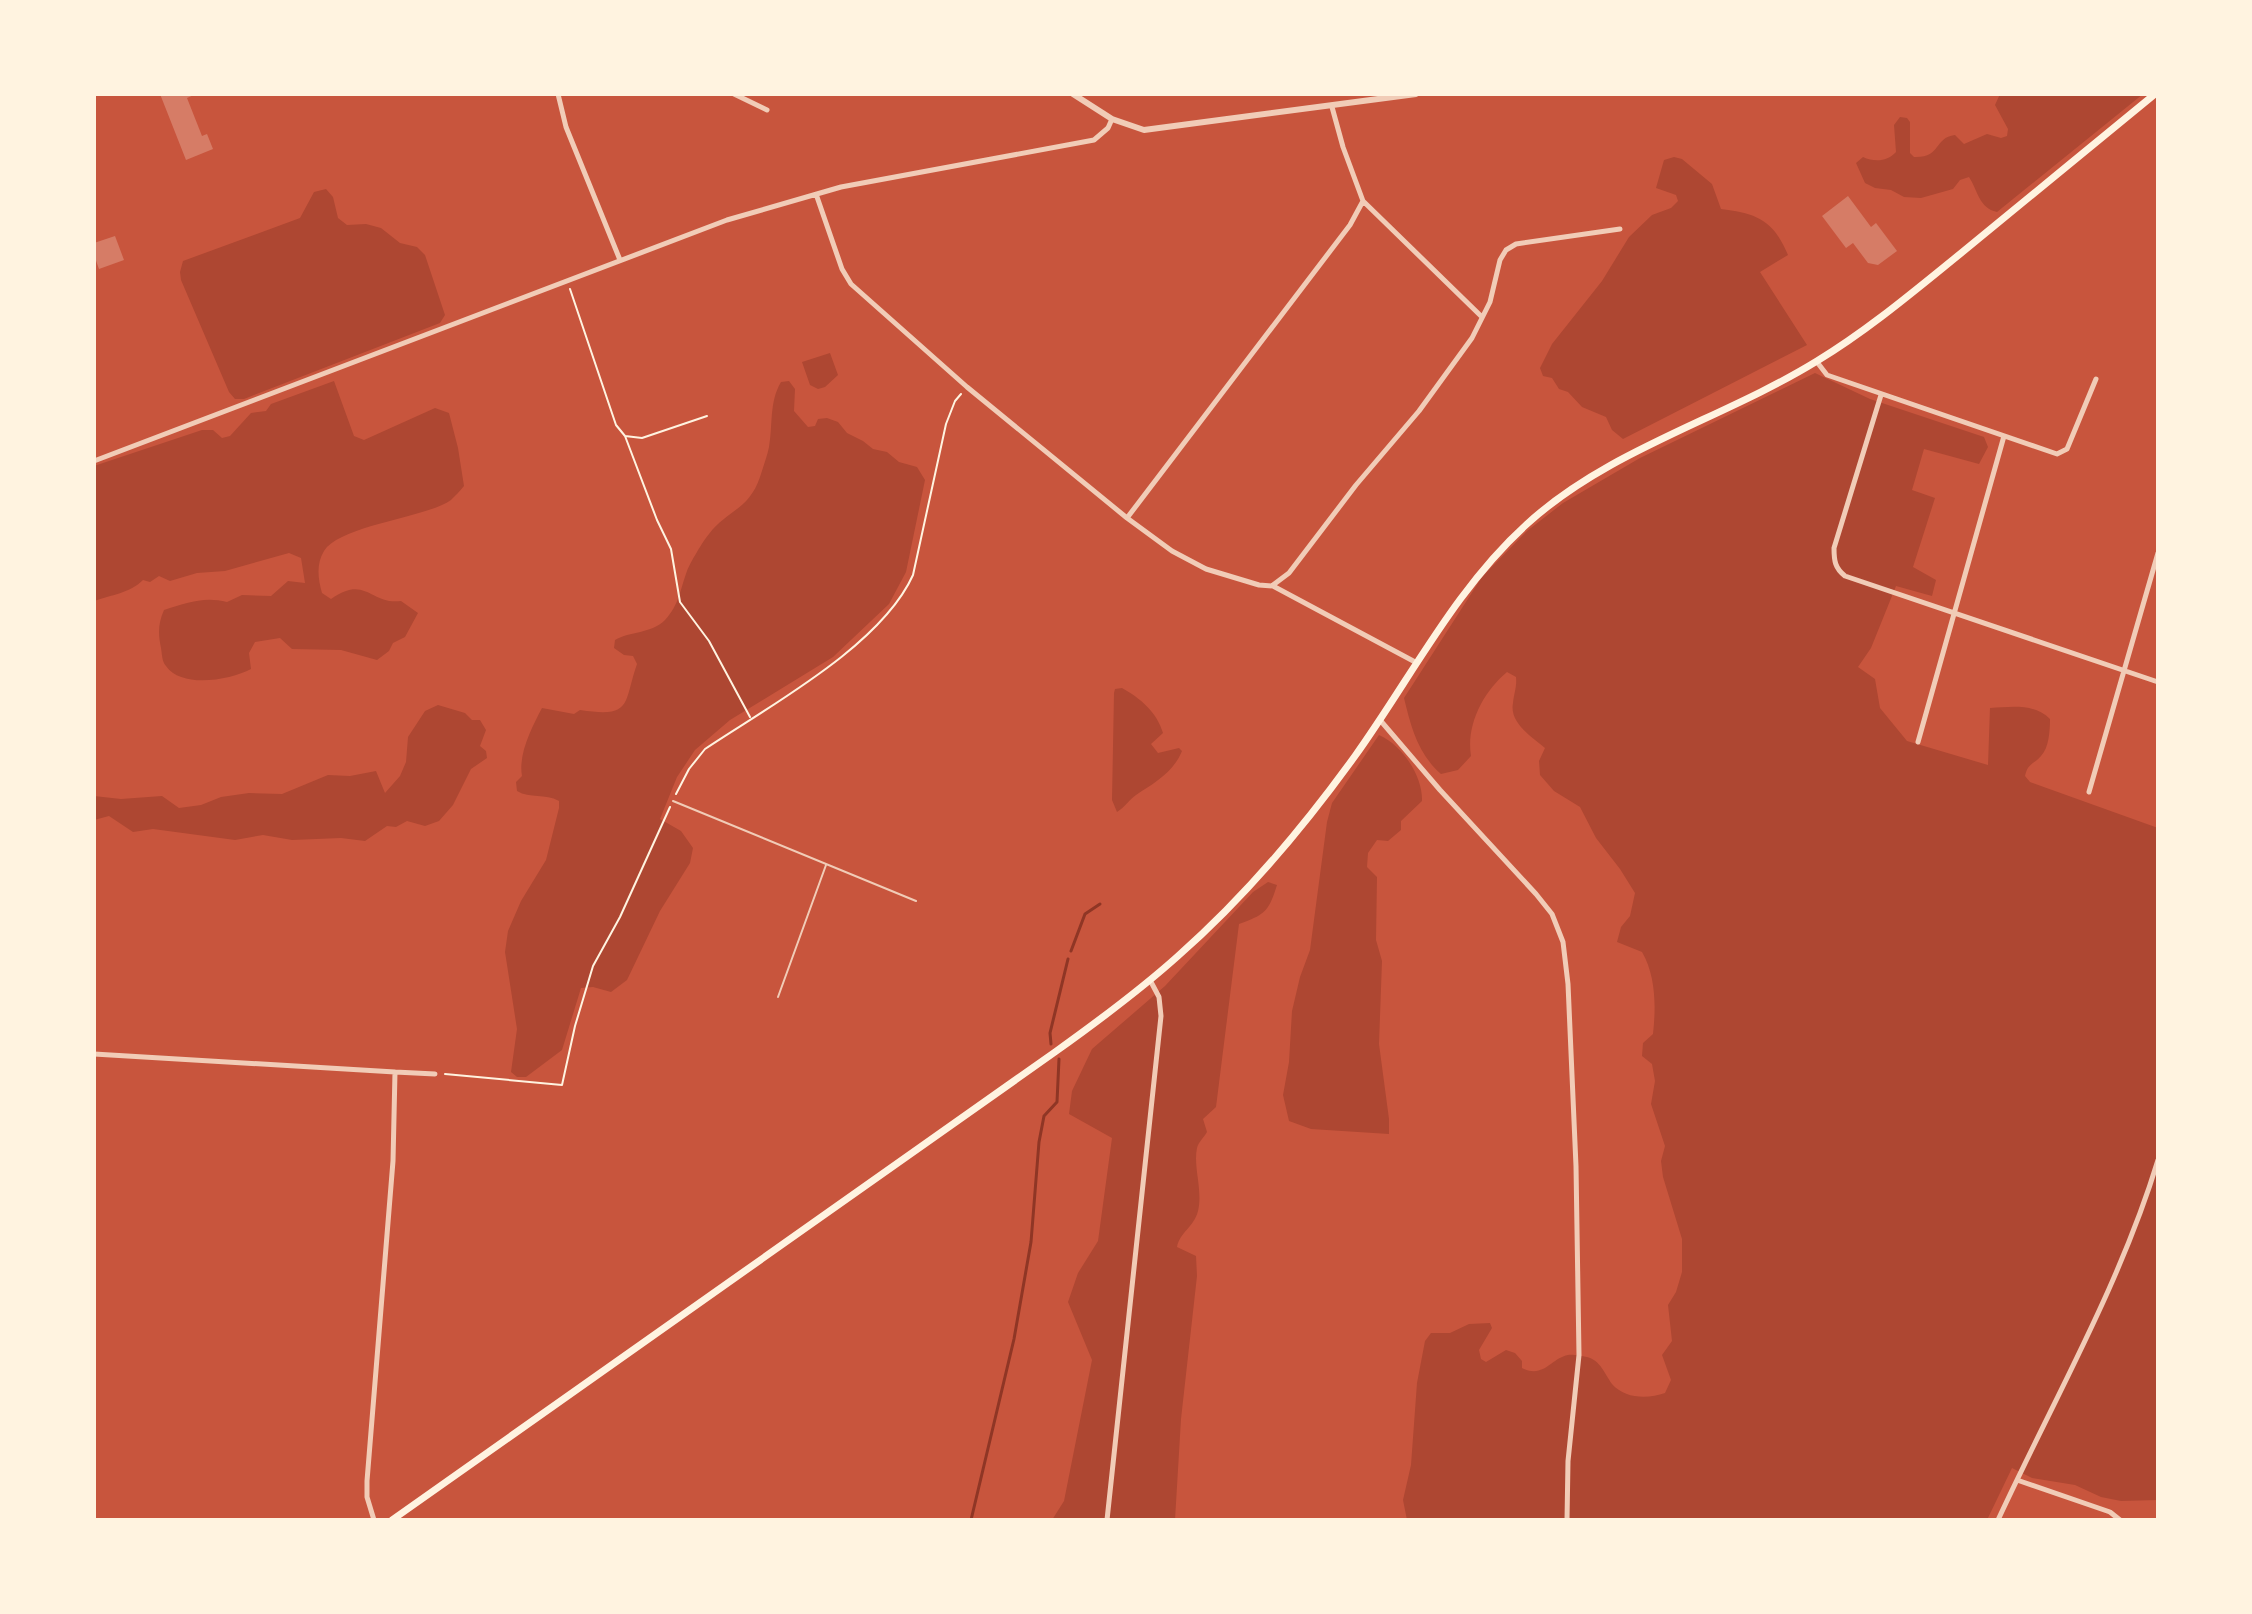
<svg xmlns="http://www.w3.org/2000/svg" width="2252" height="1614" viewBox="0 0 2252 1614" font-family="Commissioner,sans-serif">
  <style>
    .green { fill: #ae4732 }
    .lines { fill: none; stroke-linecap: round; stroke-linejoin: round }
    .stream { stroke: #8f3625; stroke-width: 3 }
    .building { fill: #d67c66 }
    .path { stroke: #fff3e0; stroke-width: 2 }
    .service { stroke: #f1ccb7; stroke-width: 2 }
    .minor { stroke: #f1ccb7; stroke-width: 5 }
    .tertiary { stroke: #f1ccb7; stroke-width: 6 }
    .primary { stroke: #fff3e0; stroke-width: 7 }
  </style>
  <rect width="100%" height="100%" fill="#c8553d"/>
  <!-- green -->
  <path class="green" d="M 2000,94 L 2143,94 L 1997,212 C 1979,208 1978,191 1969,177 L 1960,180 L 1953,189 L 1921,198 L 1904,197 L 1891,190 L 1875,188 L 1865,183 L 1856,163 L 1863,157 C 1874,162 1887,162 1896,152 L 1894,125 L 1900,117 L 1907,118 L 1910,122 L 1910,153 L 1914,157 C 1942,158 1933,138 1955,135 L 1964,144 L 1987,134 L 2001,138 L 2007,136 L 2008,129 L 1995,105 Z
    M 1674,157 L 1682,159 L 1712,184 L 1721,209 C 1757,213 1774,221 1788,255 L 1760,272 L 1807,345 L 1623,439 L 1612,430 L 1606,417 L 1582,407 L 1568,392 L 1559,389 L 1552,378 L 1543,376 L 1540,368 L 1552,344 L 1602,281 L 1629,237 L 1652,215 L 1671,208 L 1678,201 L 1676,195 L 1656,188 L 1664,160 Z
    M 326,189 L 333,197 L 338,218 L 347,225 L 366,224 L 381,228 L 400,243 L 417,247 L 425,255 L 445,315 L 440,323 L 244,399 L 235,399 L 229,392 L 181,280 L 180,272 L 183,261 L 300,218 L 314,192 Z
    M 830,353 L 838,375 L 825,387 L 818,389 L 810,385 L 802,362 Z
    M 1815,373 L 1870,399 L 1984,437 L 1988,447 L 1979,464 L 1924,449 L 1912,490 L 1935,498 L 1913,567 L 1936,580 L 1932,596 L 1896,586 L 1871,648 L 1858,667 L 1875,679 L 1880,708 L 1907,741 L 1988,765 L 1990,708 C 2011,707 2034,703 2050,719 C 2050,730 2049,748 2041,756 C 2033,765 2028,763 2025,776 L 2030,782 L 2158,828 L 2158,1500 L 2121,1501 L 2101,1497 L 2075,1485 L 2032,1478 L 2012,1468 L 1987,1520 L 1407,1520 L 1403,1500 L 1411,1465 L 1417,1383 L 1425,1341 L 1431,1333 L 1450,1333 L 1469,1324 L 1490,1323 L 1492,1328 L 1479,1350 L 1481,1359 L 1486,1362 L 1506,1350 L 1515,1353 L 1522,1361 L 1522,1368 C 1544,1379 1551,1358 1568,1355 C 1572,1354 1582,1356 1587,1357 C 1601,1361 1604,1373 1612,1384 C 1625,1399 1648,1399 1665,1393 L 1671,1380 L 1662,1355 L 1672,1341 L 1668,1305 L 1676,1292 L 1682,1272 L 1682,1239 L 1663,1177 L 1661,1161 L 1665,1146 L 1651,1104 L 1655,1081 L 1652,1064 L 1642,1056 L 1643,1043 L 1653,1034 C 1656,1007 1656,976 1642,952 L 1617,942 L 1621,927 L 1630,916 L 1635,893 L 1620,869 L 1596,838 L 1580,807 L 1554,791 L 1540,775 L 1539,761 L 1545,748 C 1532,737 1509,723 1513,703 C 1514,693 1517,687 1516,677 L 1507,672 C 1483,692 1466,725 1471,756 L 1458,770 L 1441,774 C 1418,754 1411,727 1404,698 L 1482,577 L 1527,531 L 1563,503 L 1640,458 Z
    M 334,381 L 354,436 L 364,440 L 435,408 L 449,413 L 458,448 L 464,486 C 460,491 455,496 451,500 C 426,518 340,525 324,551 C 316,564 318,579 322,593 L 331,599 C 366,574 370,605 401,601 L 418,613 L 405,637 L 393,643 L 389,651 L 377,660 L 341,650 L 292,649 L 280,638 L 255,642 L 249,653 L 251,669 C 230,680 182,689 166,666 C 162,662 162,654 161,648 C 158,633 158,624 164,610 C 186,603 204,596 227,602 L 242,595 L 271,596 L 288,581 L 305,583 L 301,558 L 289,553 L 225,571 L 197,573 L 170,581 L 159,576 L 150,582 L 143,580 C 130,593 111,595 94,601 L 94,466 L 202,430 L 213,430 L 222,438 L 230,436 L 251,413 L 266,411 L 271,404 Z
    M 789,381 L 795,389 L 794,411 L 808,427 L 815,426 L 818,419 L 827,418 L 838,422 L 847,433 L 863,441 L 873,449 L 887,452 L 899,462 L 917,467 L 925,480 L 906,572 L 889,604 L 833,657 L 730,720 L 695,750 L 677,777 L 660,819 L 681,831 L 693,848 L 690,863 L 660,911 L 627,980 L 611,992 L 593,987 L 581,988 L 562,1050 L 526,1077 L 517,1077 L 511,1072 L 517,1029 L 505,952 L 508,931 L 521,901 L 546,860 L 559,808 L 559,801 C 545,793 530,799 517,791 L 516,782 L 522,776 C 518,754 532,727 542,708 L 574,714 L 580,710 C 633,718 623,704 637,664 L 633,656 L 624,655 L 614,648 L 615,640 C 630,631 651,634 665,620 C 679,605 680,590 687,571 C 690,563 703,541 709,534 C 727,510 749,510 760,477 C 763,467 767,457 769,447 C 773,425 769,402 781,382 Z
    M 1122,688 C 1140,698 1157,712 1163,733 L 1151,744 L 1158,753 L 1179,748 L 1182,751 C 1173,773 1154,783 1136,795 C 1129,800 1125,807 1117,812 L 1112,800 L 1114,693 L 1115,689 Z
    M 438,705 L 465,713 L 472,720 L 480,720 L 486,730 L 480,746 L 486,751 L 487,758 L 471,769 L 453,805 L 439,821 L 425,826 L 407,821 L 396,827 L 387,826 L 365,841 L 341,838 L 292,840 L 263,835 L 235,840 L 153,829 L 133,832 L 109,816 L 94,820 L 94,796 L 121,799 L 162,796 L 179,808 L 201,805 L 221,797 L 249,793 L 282,794 L 328,775 L 350,776 L 376,771 L 385,793 L 400,776 L 406,762 L 408,737 L 425,711 Z
    M 1379,735 C 1402,745 1423,776 1422,801 L 1401,821 L 1401,830 L 1388,841 L 1377,840 L 1368,853 L 1367,867 L 1377,877 L 1376,940 L 1382,961 L 1379,1044 L 1389,1119 L 1389,1134 L 1311,1129 L 1289,1121 L 1283,1095 L 1289,1062 L 1292,1011 L 1300,977 L 1310,950 L 1327,822 L 1332,803 Z
    M 1268,882 L 1277,885 C 1269,911 1265,915 1239,924 L 1216,1107 L 1203,1119 L 1207,1132 C 1204,1137 1198,1143 1197,1148 C 1193,1167 1203,1190 1198,1211 C 1194,1227 1180,1232 1177,1247 L 1196,1256 L 1197,1276 L 1181,1419 L 1175,1520 L 1052,1520 L 1064,1501 L 1092,1360 L 1068,1302 L 1078,1273 L 1098,1241 L 1112,1138 L 1069,1114 L 1072,1091 L 1092,1049 L 1165,986 L 1253,892 Z"/>
  <g class="lines">
    <!-- stream -->
    <path class="stream" d="M 1071,951 L 1085,914 L 1100,904
      M 1051,1044 L 1050,1033 L 1068,959
      M 971,1520 L 1014,1339 L 1031,1242 L 1039,1142 L 1044,1116 L 1057,1102 L 1059,1059"/>
  </g>
  <!-- building -->
  <path class="building" d="M 160,94 L 196,94 L 187,98 L 202,136 L 207,134 L 213,149 L 186,160 Z
    M 1848,196 L 1871,227 L 1876,223 L 1897,251 L 1878,265 L 1868,263 L 1853,243 L 1846,248 L 1822,216 Z
    M 115,236 L 124,260 L 99,269 L 94,255 L 94,243 Z"/>
  <g class="lines">
    <!-- path -->
    <path class="path" d="M 570,289 L 616,425 L 625,436 L 642,438 L 707,416
      M 625,436 L 657,520 L 671,549 L 680,602 L 709,641 L 750,717
      M 676,794 L 689,769 L 705,749 C 769,706 881,646 913,575 L 946,424 L 955,401 L 961,394
      M 445,1074 L 562,1085 L 575,1026 L 593,966 L 620,917 L 670,807"/>
    <!-- service -->
    <path class="service" d="M 673,801 L 916,901
      M 778,997 L 826,865"/>
    <!-- minor -->
    <path class="minor" d="M 558,94 L 566,127 L 620,260
      M 734,94 L 767,110
      M 1332,107 L 1343,147 L 1363,201 L 1482,317
      M 816,194 L 842,269 L 851,284 L 967,387 L 1127,518 L 1172,551 L 1206,569 L 1259,585 L 1273,586 L 1417,663
      M 1817,362 L 1827,375 L 2057,454 L 2067,449 L 2096,379
      M 1881,395 L 1834,548 C 1834,561 1835,568 1845,576 L 2158,682
      M 94,461 L 727,220 L 841,187 L 1094,140 L 1108,128 L 1112,119
      M 1127,518 L 1350,225 L 1363,201
      M 1273,585 L 1289,573 L 1356,485 L 1419,411 L 1472,338 L 1490,302 L 1500,260 L 1506,250 L 1516,244 L 1620,229
      M 1380,720 L 1440,790 L 1536,894 L 1552,914 L 1563,942 L 1568,984 L 1576,1166 L 1579,1355 L 1568,1461 L 1567,1520
      M 1918,742 L 2004,436
      M 2089,792 L 2158,553
      M 94,1054 L 395,1072
      M 2017,1480 L 2110,1512 L 2120,1520
      M 374,1520 L 367,1497 L 367,1481 L 393,1161 L 395,1072 L 435,1074
      M 1107,1520 L 1161,1016 L 1159,997 L 1150,980
      M 1998,1520 C 2053,1401 2120,1285 2158,1160"/>
    <!-- tertiary -->
    <path class="tertiary" d="M 1073,94 L 1112,119 L 1144,130 L 1416,94"/>
    <!-- primary -->
    <path class="primary" d="M 392,1520 L 1055,1052 C 1097,1022 1139,991 1178,956 C 1244,898 1303,828 1355,756 C 1411,678 1455,589 1527,524 C 1609,449 1723,419 1817,361 C 1868,330 1913,292 1960,254 C 2025,201 2090,147 2155,94"/>
  </g>
  <!-- border -->
  <rect width="2252" height="1614" fill="none" stroke="#fff3e0" stroke-width="192"/>
</svg>
